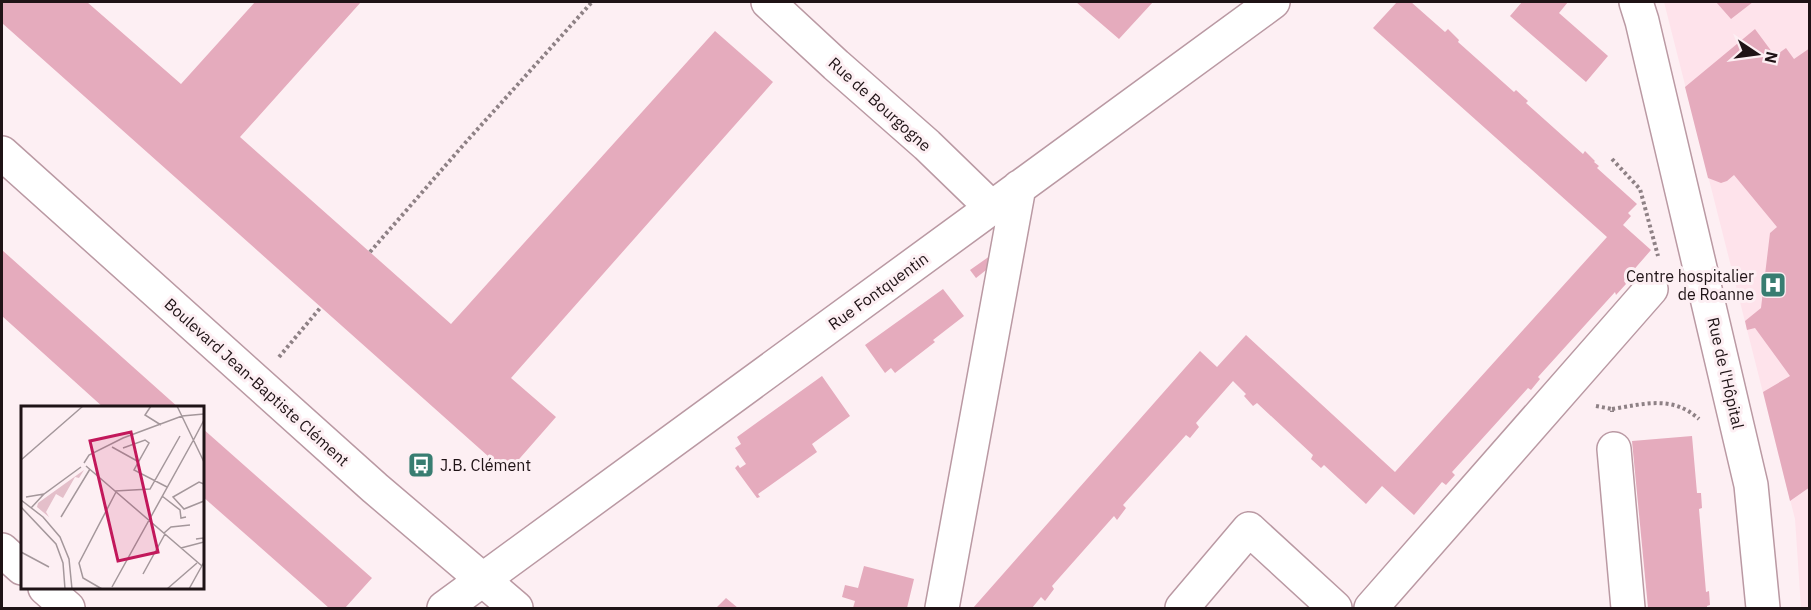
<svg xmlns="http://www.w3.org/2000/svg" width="1811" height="610" viewBox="0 0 1811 610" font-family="'IBM Plex Sans',sans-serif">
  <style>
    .built { fill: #fee3eb }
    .building { fill: #e5abbd }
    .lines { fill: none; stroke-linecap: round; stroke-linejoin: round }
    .minor-casing { stroke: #ba99a3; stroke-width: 36 }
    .path { stroke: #8e8185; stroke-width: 4; stroke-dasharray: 3 3; stroke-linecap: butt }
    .minor { stroke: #fff; stroke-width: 33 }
    .labels { text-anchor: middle; stroke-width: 6; stroke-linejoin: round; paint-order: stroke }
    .street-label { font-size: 16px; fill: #1f1316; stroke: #fdeff3 }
    .poi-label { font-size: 16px; fill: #1f1316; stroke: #fdeff3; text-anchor: end }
    .inset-road { fill: none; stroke: #a4979b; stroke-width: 1.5 }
    .view { fill: #c2185b; fill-opacity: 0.15; stroke: #c2185b; stroke-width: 3 }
    .inset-edge { fill: none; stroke: #1f1316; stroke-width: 3 }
  </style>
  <rect width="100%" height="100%" fill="#fdeff3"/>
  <!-- built -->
  <path class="built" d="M 1664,2 L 1809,2 L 1809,608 L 1801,608 L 1795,519 Z"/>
  <!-- building -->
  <path class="building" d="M 2,2 L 87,2 L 181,84 L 255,2 L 361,2 L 240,137 L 451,324 L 715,31 L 773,82 L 511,378 L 556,417 L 507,473 L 2,23 Z
    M 1076,2 L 1153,2 L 1119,39 Z
    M 1397,2 L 1411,2 L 1445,32 L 1448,29 L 1459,40 L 1458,42 L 1514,92 L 1516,90 L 1528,101 L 1526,103 L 1583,154 L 1585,151 L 1595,161 L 1594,162 L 1599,166 L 1597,168 L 1637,204 L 1628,213 L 1631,216 L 1623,225 L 1651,250 L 1624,281 L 1626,284 L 1616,295 L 1615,292 L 1538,377 L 1540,379 L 1531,390 L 1528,388 L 1452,472 L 1455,475 L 1446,485 L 1442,482 L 1414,515 L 1382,486 L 1366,504 L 1324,465 L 1321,468 L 1311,459 L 1313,455 L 1257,403 L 1253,406 L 1244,396 L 1246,394 L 1233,381 L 1196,423 L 1199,427 L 1190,438 L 1186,435 L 1123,505 L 1126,508 L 1117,520 L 1114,516 L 1052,586 L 1054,589 L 1045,601 L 1041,597 L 1032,608 L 973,608 L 1200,351 L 1217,367 L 1246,335 L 1395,472 L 1607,237 L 1373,28 Z
    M 1522,2 L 1568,2 L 1559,13 L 1608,56 L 1586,82 L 1510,16 Z
    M 1716,2 L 1753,2 L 1731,19 Z
    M 1755,29 L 1775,56 L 1786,48 L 1794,59 L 1810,48 L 1810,487 L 1790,501 L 1763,392 L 1790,376 L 1755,328 L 1747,330 L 1745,321 L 1761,308 L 1770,233 L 1777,227 L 1734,175 L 1727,181 L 1721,183 L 1708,178 L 1685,87 Z
    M 2,250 L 179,408 L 104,408 L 2,316 Z
    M 997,251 L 995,263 L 976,278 L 970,270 Z
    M 943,289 L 964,316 L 933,340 L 935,342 L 895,373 L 891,368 L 885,373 L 865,345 Z
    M 822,376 L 850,416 L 812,444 L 817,452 L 758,494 L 760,497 L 757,498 L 735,468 L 738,465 L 740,468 L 746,464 L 735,448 L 741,444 L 737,437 Z
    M 202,428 L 372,578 L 345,608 L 329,608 L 202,496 Z
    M 1692,436 L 1697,493 L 1701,493 L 1702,508 L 1699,509 L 1706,592 L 1709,591 L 1710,605 L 1707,606 L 1707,608 L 1648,608 L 1632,441 Z
    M 864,566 L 914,579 L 907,608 L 853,608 L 855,601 L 842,597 L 845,585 L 858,588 Z
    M 726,598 L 738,608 L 716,608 Z"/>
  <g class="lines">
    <defs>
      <path id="minor" d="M 768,2 L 836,65 L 927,145 L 992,208
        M 1636,2 L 1642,21 L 1751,485 L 1763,608
        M 2,153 L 375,488 L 516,608
        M 1614,449 L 1628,608
        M 2,550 L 22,568
        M 45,588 L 68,608
        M 444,608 L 1273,2
        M 942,608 L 1019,187
        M 1182,608 L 1249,529 L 1335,608
        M 1371,608 L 1651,289"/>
    </defs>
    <!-- minor casing -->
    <use href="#minor" class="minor-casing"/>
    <!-- path -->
    <path class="path" d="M 1612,159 L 1640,189 L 1658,256
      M 370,252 L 466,142 L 592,2
      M 279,357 L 321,307
      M 1596,406 L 1612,409 L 1612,412
      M 1612,409 C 1645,404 1672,395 1699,419"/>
    <!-- minor -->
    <use href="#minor" class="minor"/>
  </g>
  <!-- icons -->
  <defs>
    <symbol id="hospital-square" viewBox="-11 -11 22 22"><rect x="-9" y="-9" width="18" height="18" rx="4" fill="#387d71" stroke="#fdeff3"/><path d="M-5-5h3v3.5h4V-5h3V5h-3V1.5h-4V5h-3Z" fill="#fff"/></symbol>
    <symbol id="bus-square" viewBox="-11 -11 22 22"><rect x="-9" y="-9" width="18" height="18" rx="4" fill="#387d71" stroke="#fdeff3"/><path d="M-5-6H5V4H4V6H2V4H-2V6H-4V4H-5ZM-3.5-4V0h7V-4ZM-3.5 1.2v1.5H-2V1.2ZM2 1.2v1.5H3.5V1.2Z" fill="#fff"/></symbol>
  </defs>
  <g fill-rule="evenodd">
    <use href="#hospital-square" x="1758" y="270" width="30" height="30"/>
    <use href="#bus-square" x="406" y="450" width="30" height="30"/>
  </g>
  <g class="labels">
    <!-- street labels -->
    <g class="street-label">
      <text transform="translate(880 104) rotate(42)" y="6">Rue de Bourgogne</text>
      <text transform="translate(878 291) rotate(-36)" y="6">Rue Fontquentin</text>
      <text transform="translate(1726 373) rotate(77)" y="6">Rue de l'Hôpital</text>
      <text transform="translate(257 382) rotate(42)" y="6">Boulevard Jean-Baptiste Clément</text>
    </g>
    <!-- poi labels -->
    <g class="poi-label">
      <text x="1754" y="282">Centre hospitalier<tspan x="1754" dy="18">de Roanne</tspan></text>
      <text x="440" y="471" text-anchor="start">J.B. Clément</text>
    </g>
  </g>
  <!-- overview -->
  <g transform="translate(21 406)">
    <rect width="183" height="183" fill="#fdeff3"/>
    <path d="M 63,64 L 58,72 L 54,71 L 42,92 L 35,88 L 25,106 L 28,111 L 16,101 L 17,97 Z" fill="#e4bfca"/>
    <path class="inset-road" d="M 130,0 L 124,9 L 140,19M 156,0 L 183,56M 173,33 L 183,14M 91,41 L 118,56M 102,42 L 124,34 L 128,37 L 113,64 L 146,81M 0,54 L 62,0M 63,57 L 68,49 L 102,32 L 161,10 L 183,8M 65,60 L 181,160M 183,78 L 178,76 L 152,91 L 163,103 L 183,95M 94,85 L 129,83 L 159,30M 141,90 L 159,104 L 160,112 L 165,111M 5,91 L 23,88 L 60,61M 0,94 L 22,111 L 39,131 L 48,153 L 51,183M 0,101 L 35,138 L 42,157 L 44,183M 10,102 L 23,88M 40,111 L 69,63M 143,127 L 150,121 L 169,119M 160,142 L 183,136 L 182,132 L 175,133M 0,146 L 28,161M 122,168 L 144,128M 91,181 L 173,33M 81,183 L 62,172 L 58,157 L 95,86M 146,183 L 176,157M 168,183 L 183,156"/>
    <path class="view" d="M 110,26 L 137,146 L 97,155 L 69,35 Z"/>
    <rect width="183" height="183" class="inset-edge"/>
  </g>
  <!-- border -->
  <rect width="1811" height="610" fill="none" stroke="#1f1316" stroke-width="6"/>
  <!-- north arrow -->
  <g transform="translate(1757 54) rotate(103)" stroke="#fdeff3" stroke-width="4.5" paint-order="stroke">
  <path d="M0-4.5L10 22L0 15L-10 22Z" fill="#1f1316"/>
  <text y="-9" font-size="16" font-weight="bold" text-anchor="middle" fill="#1f1316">N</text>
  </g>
</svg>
